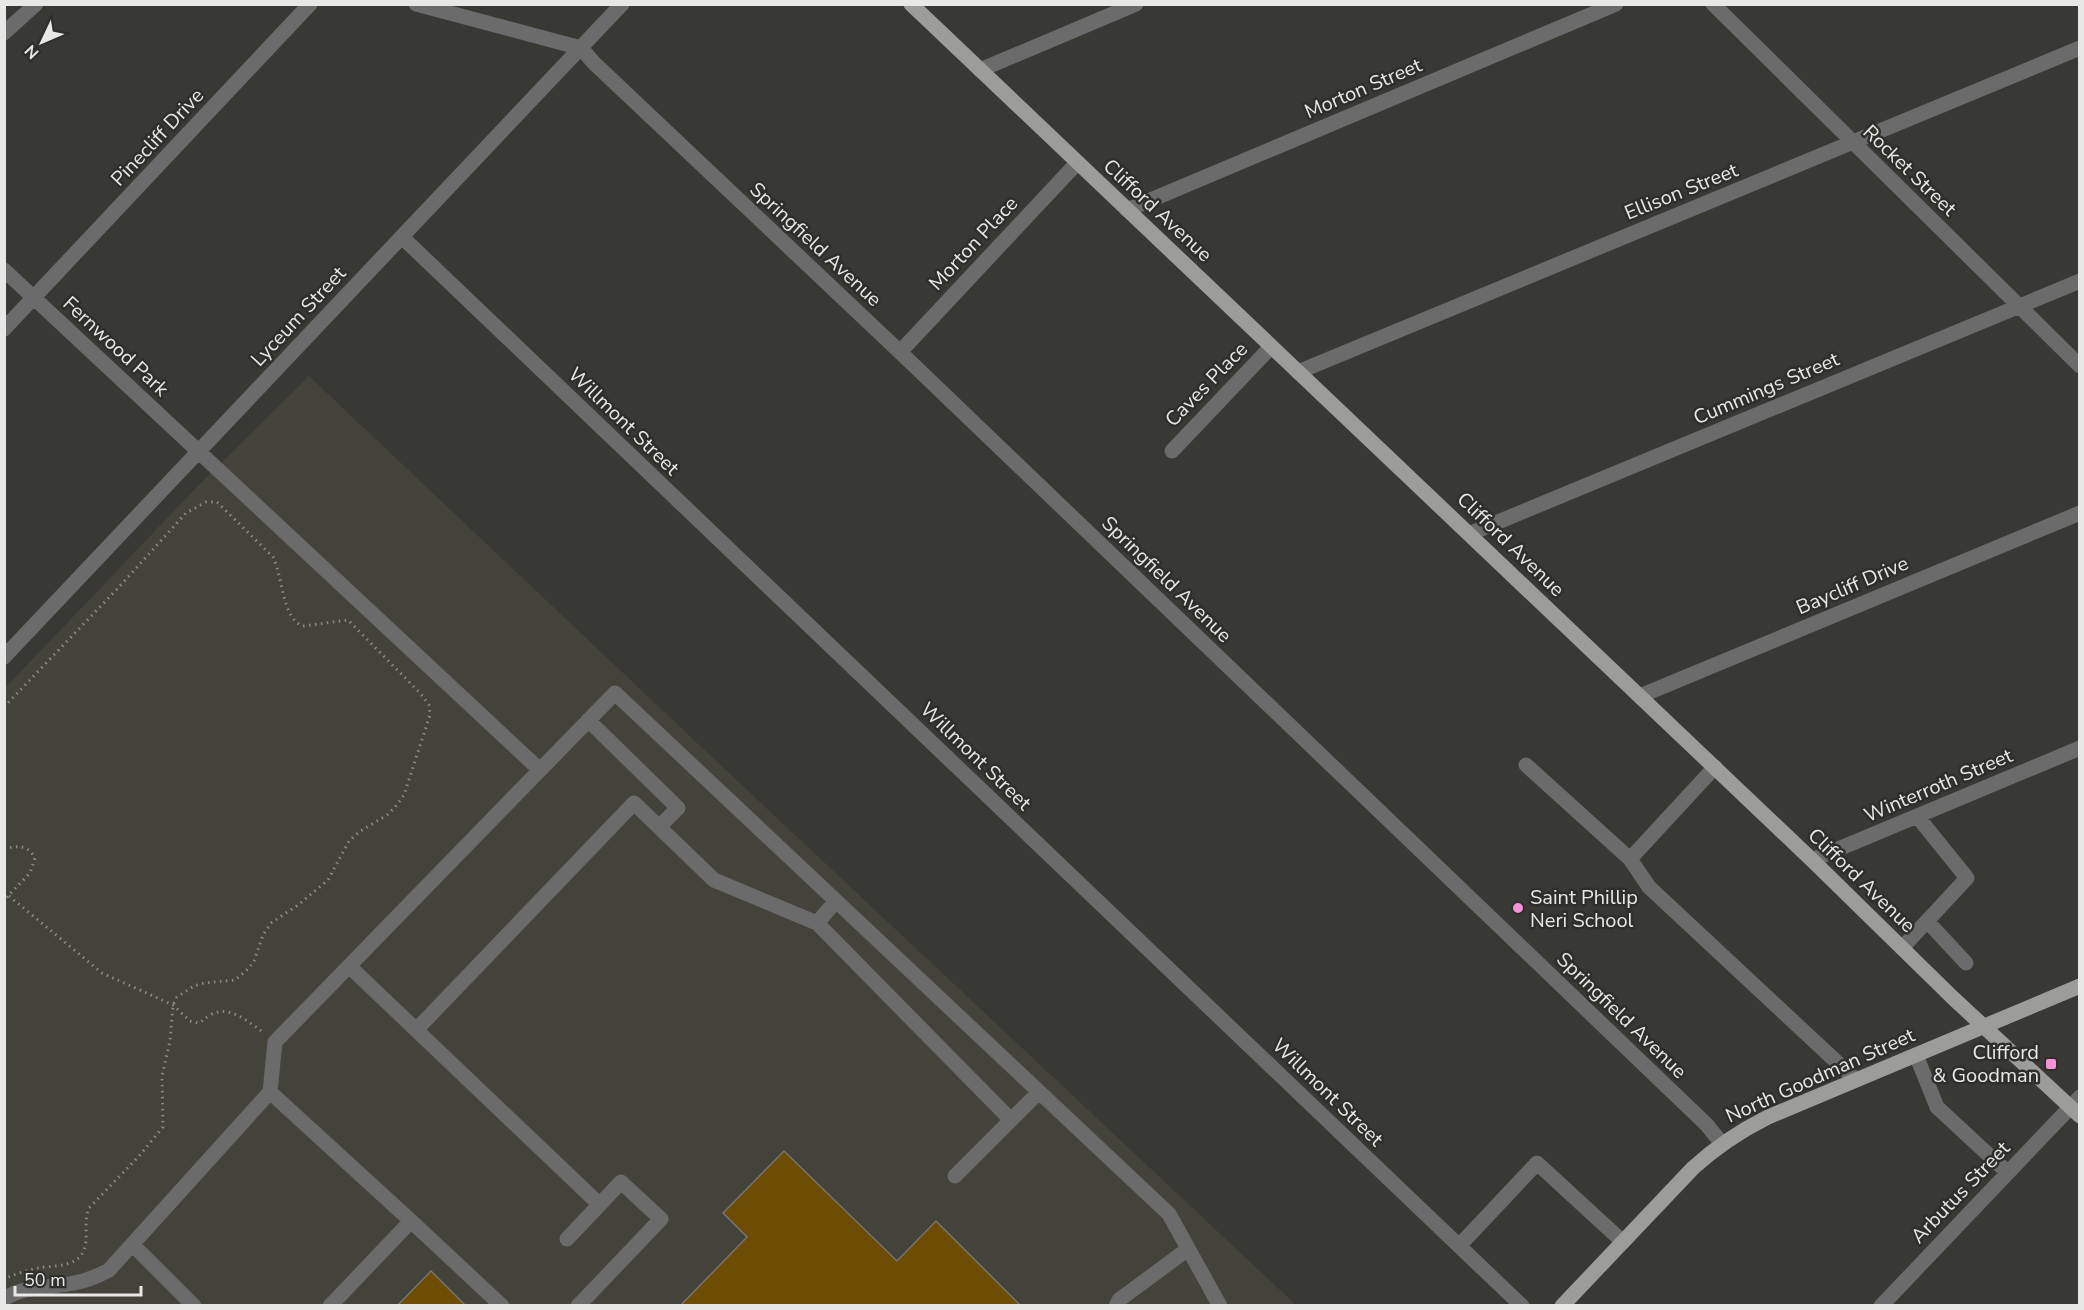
<svg xmlns="http://www.w3.org/2000/svg" width="2084" height="1310" viewBox="0 0 2084 1310" font-family="'Nunito Sans',sans-serif">
  <style>
    .built { fill: #44433b }
    .building { fill: #6d4c03; stroke: #757471; stroke-width: 1.5 }
    .lines { fill: none; stroke-linecap: round; stroke-linejoin: round }
    .path { stroke: #8a8a87; stroke-width: 3; stroke-dasharray: 1.5 4.5; stroke-linecap: butt }
    .minor { stroke: #6a6b6a; stroke-width: 15 }
    .major { stroke: #9c9d9b; stroke-width: 15 }
    .poi-dot { fill: #f391d6; stroke: #2e2e2b; stroke-width: 2 }
    .labels { text-anchor: middle; stroke-width: 5; stroke-linejoin: round; paint-order: stroke }
    .street-label { font-size: 20px; fill: #e8e8e6; stroke: #2e2e2b }
    .poi-label { font-size: 20px; fill: #e8e8e6; stroke: #2e2e2b; text-anchor: start }
  </style>
  <rect width="100%" height="100%" fill="#383835"/>
  <!-- built -->
  <path class="built" d="M 309,376 L 695,741 L 1296,1305 L 5,1305 L 4,689 L 196,488 Z"/>
  <!-- building -->
  <path class="building" d="M 784,1151 L 897,1261 L 936,1221 L 1021,1306 L 680,1306 L 747,1237 L 723,1213 Z
    M 431,1271 L 466,1306 L 397,1306 Z"/>
  <g class="lines">
    <!-- path -->
    <path class="path" d="M 4,707 L 119,587 L 186,513 L 206,502 L 217,502 L 273,557 C 283,577 282,619 303,626 L 348,620 L 421,694 L 429,705 L 430,715 L 404,795 L 395,807 L 387,815 L 359,832 L 349,841 L 328,880 L 298,905 L 271,923 L 263,935 L 254,961 L 248,969 L 235,980 L 204,983 L 194,986 L 177,997 L 173,1005 L 170,1041 L 162,1076 L 163,1127 L 140,1155 L 89,1208 C 83,1221 89,1237 84,1250 C 77,1268 53,1265 38,1268 C 27,1270 16,1274 6,1278
      M 4,849 C 18,845 28,845 35,858 L 30,873 L 4,900
      M 9,896 L 102,973 L 173,1005 L 190,1021 L 198,1023 C 203,1021 205,1018 210,1015 C 229,1004 248,1022 263,1032"/>
    <!-- minor -->
    <path class="minor" d="M 416,4 L 581,48 L 594,63 L 900,352 L 1707,1125 L 1722,1144
      M 1713,4 L 2080,366
      M 4,33 L 36,4
      M 980,70 L 1136,4
      M 1127,210 L 1616,4
      M 402,237 L 1522,1306
      M 4,270 L 540,770
      M 4,329 L 310,4
      M 900,352 L 1077,163
      M 1298,372 L 2080,48
      M 1172,451 L 1271,347
      M 1469,534 L 2080,281
      M 4,657 L 622,4
      M 1640,696 L 2080,513
      M 588,720 L 678,808 L 659,827
      M 1526,765 L 1630,859 L 1715,767
      M 1630,859 L 1649,887 L 1856,1080
      M 1812,860 L 2080,748
      M 1927,921 L 1966,963
      M 817,923 L 1011,1120 L 1039,1092
      M 1902,948 L 1967,878 L 1917,816
      M 349,966 L 599,1204
      M 416,1030 L 634,803 L 714,880 L 817,923 L 836,901
      M 1916,1055 L 1937,1107 L 2007,1172
      M 270,1092 L 411,1221
      M 955,1176 L 1011,1120
      M 567,1239 L 621,1182 L 661,1219 L 578,1306
      M 133,1245 L 194,1306
      M 1459,1246 L 1537,1163 L 1623,1242
      M 4,1299 C 24,1285 51,1288 74,1283 C 87,1281 98,1276 109,1270 L 270,1092 L 275,1042 L 615,693 L 1169,1214 L 1220,1306
      M 330,1306 L 411,1221 L 502,1306
      M 1116,1306 L 1119,1300 L 1188,1249
      M 1881,1306 L 2080,1097"/>
    <!-- major -->
    <path class="major" d="M 911,4 L 1812,860 L 1952,997 L 2080,1116
      M 1562,1306 L 1693,1168 C 1716,1147 1740,1131 1768,1117 L 2080,986"/>
  </g>
  <!-- markers -->
  <g class="poi-dot">
    <circle cx="1518" cy="908" r="6"/>
    <rect x="2045" y="1058" width="12" height="12" rx="3"/>
  </g>
  <g class="labels">
    <!-- street labels -->
    <g class="street-label">
      <text transform="translate(1363 88) rotate(-23)" y="7">Morton Street</text>
      <text transform="translate(157 137) rotate(-47)" y="7">Pinecliff Drive</text>
      <text transform="translate(1910 170) rotate(44)" y="7">Rocket Street</text>
      <text transform="translate(1681 191) rotate(-22)" y="7">Ellison Street</text>
      <text transform="translate(1158 210) rotate(43)" y="7">Clifford Avenue</text>
      <text transform="translate(973 243) rotate(-47)" y="7">Morton Place</text>
      <text transform="translate(816 244) rotate(43)" y="7">Springfield Avenue</text>
      <text transform="translate(298 316) rotate(-47)" y="7">Lyceum Street</text>
      <text transform="translate(116 346) rotate(43)" y="7">Fernwood Park</text>
      <text transform="translate(1206 384) rotate(-46)" y="7">Caves Place</text>
      <text transform="translate(1766 388) rotate(-23)" y="7">Cummings Street</text>
      <text transform="translate(624 421) rotate(44)" y="7">Willmont Street</text>
      <text transform="translate(1511 544) rotate(44)" y="7">Clifford Avenue</text>
      <text transform="translate(1167 579) rotate(44)" y="7">Springfield Avenue</text>
      <text transform="translate(1852 585) rotate(-23)" y="7">Baycliff Drive</text>
      <text transform="translate(976 756) rotate(44)" y="7">Willmont Street</text>
      <text transform="translate(1938 785) rotate(-23)" y="7">Winterroth Street</text>
      <text transform="translate(1862 880) rotate(44)" y="7">Clifford Avenue</text>
      <text transform="translate(1622 1015) rotate(44)" y="7">Springfield Avenue</text>
      <text transform="translate(1820 1075) rotate(-24)" y="7">North Goodman Street</text>
      <text transform="translate(1328 1092) rotate(44)" y="7">Willmont Street</text>
      <text transform="translate(1960 1192) rotate(-46)" y="7">Arbutus Street</text>
    </g>
    <!-- poi labels -->
    <g class="poi-label">
      <text x="1530" y="904">Saint Phillip<tspan x="1530" dy="23">Neri School</tspan></text>
      <text x="2039" y="1059" text-anchor="end">Clifford<tspan x="2039" dy="23">&amp; Goodman</tspan></text>
    </g>
  </g>
  <!-- border -->
  <rect width="2084" height="1310" fill="none" stroke="#e8e8e6" stroke-width="12"/>
  <!-- north arrow -->
  <g transform="translate(42 42) rotate(226)" stroke="#2e2e2b" stroke-width="4.5" paint-order="stroke">
  <path d="M0-4.5L10 22L0 15L-10 22Z" fill="#e8e8e6"/>
  <text y="-9" font-size="16" font-weight="bold" text-anchor="middle" fill="#e8e8e6">N</text>
  </g>
  <!-- scale -->
  <path d="M15 1286v9h126v-9" fill="none" stroke="#e8e8e6" stroke-width="3"/>
  <text x="24" y="1286" font-size="18" fill="#e8e8e6" stroke="#2e2e2b" stroke-width="4.5" paint-order="stroke">50 m</text>
</svg>
